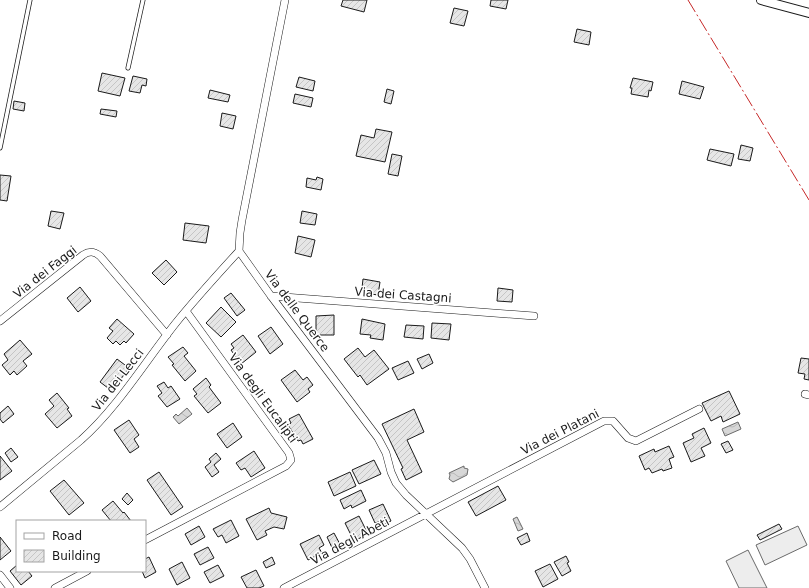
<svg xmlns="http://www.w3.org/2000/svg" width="809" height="588" viewBox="0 0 809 588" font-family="'DejaVu Sans',sans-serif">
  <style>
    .built { fill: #ededed; stroke: #6a6a6a }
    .water { fill: url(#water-waves); stroke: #6a6a6a }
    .building { fill: url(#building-hatch); stroke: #1a1a1a }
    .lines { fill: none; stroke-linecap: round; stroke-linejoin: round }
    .service-casing { stroke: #1a1a1a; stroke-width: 5 }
    .minor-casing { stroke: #1a1a1a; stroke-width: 8 }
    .tertiary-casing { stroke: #1a1a1a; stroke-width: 10 }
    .service { stroke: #fff; stroke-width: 3.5 }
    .minor { stroke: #fff; stroke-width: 7 }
    .tertiary { stroke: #fff; stroke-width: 8 }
    .power { stroke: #c62828; stroke-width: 1; stroke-dasharray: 14 3 2 3; stroke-linecap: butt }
    .labels { text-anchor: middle; stroke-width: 3; stroke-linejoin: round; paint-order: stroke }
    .street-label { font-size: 12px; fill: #1a1a1a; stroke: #fff }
  </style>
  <defs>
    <pattern id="water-waves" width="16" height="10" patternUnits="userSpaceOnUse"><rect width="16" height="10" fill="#d7d7d7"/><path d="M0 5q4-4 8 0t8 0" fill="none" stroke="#b8b8b8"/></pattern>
    <pattern id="building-hatch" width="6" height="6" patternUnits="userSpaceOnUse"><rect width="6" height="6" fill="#e6e6e6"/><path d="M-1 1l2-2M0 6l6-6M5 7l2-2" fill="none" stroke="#c5c5c5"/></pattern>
  </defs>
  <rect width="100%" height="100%" fill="#fff"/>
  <!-- built -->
  <path class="built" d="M 798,526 L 807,545 L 765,565 L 756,545 Z
    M 748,550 L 767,588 L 739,588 L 726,561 Z"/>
  <!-- water -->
  <path class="water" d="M 187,408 L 192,414 L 179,424 L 173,417 L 176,414 L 178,416 Z
    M 738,422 L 741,429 L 725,436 L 722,429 Z
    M 464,466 L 464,468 L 468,469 L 467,475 L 453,482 L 449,479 L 450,475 L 449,473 Z
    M 517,517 L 523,529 L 518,531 L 513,519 Z"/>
  <!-- building -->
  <path class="building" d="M 343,0 L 367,0 L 364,12 L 341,6 Z
    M 491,0 L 508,0 L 506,9 L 490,6 Z
    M 454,8 L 468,11 L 464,26 L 450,23 Z
    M 577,29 L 591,32 L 589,45 L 574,42 Z
    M 102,73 L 125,78 L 120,96 L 98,91 Z
    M 133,76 L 147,79 L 146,86 L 142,85 L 140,93 L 129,91 Z
    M 299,77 L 315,81 L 313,91 L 296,87 Z
    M 633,78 L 653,82 L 651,91 L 649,90 L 648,97 L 631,94 L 632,88 L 630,88 Z
    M 682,81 L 704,87 L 700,99 L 679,94 Z
    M 387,89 L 394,91 L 391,104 L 384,102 Z
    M 210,90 L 230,95 L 228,102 L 208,98 Z
    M 295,94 L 313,98 L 311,107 L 293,103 Z
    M 14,101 L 25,103 L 24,111 L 13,109 Z
    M 101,109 L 117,111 L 116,117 L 100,114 Z
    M 222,113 L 236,116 L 233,129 L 220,126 Z
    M 376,129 L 392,132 L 385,162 L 356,156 L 361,135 L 374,138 Z
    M 741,145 L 753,148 L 750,161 L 738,159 Z
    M 710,149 L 734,154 L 731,166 L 707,160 Z
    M 392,154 L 402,156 L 398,176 L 388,174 Z
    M 0,175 L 11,176 L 7,201 L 0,200 Z
    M 317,177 L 323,179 L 321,190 L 306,187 L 307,178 L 316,180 Z
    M 51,211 L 64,213 L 60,229 L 48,226 Z
    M 302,211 L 317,214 L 315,225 L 300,223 Z
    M 185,223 L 209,226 L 206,243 L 183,240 Z
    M 298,236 L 315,240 L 311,257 L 295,253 Z
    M 166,260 L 177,272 L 164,285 L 152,273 Z
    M 363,279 L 380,282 L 378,295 L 364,293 L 365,289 L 362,288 Z
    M 80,287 L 91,301 L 78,312 L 67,298 Z
    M 498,288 L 513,290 L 512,302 L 497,301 Z
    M 231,293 L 245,310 L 237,316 L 224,298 Z
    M 221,307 L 236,322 L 221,337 L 206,323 Z
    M 334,315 L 334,335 L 316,335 L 316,316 Z
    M 117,319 L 134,334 L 126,343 L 124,341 L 120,345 L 116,341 L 113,344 L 107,338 L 113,331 L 109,328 Z
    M 362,319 L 385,324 L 383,340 L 370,338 L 371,335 L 360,334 Z
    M 432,323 L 451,324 L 449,340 L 431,338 Z
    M 406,325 L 424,326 L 423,339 L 404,337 Z
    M 271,327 L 283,344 L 270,354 L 258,336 Z
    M 243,335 L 256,352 L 241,364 L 231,350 L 234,348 L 231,344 Z
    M 20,340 L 32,354 L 23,361 L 27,366 L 17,375 L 14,371 L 10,375 L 2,365 L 8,360 L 4,354 Z
    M 183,347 L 188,353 L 184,356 L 196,371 L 185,381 L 172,365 L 174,364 L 168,357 Z
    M 358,348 L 365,357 L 374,350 L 389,369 L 367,385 L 360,375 L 358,377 L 344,359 Z
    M 429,354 L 433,363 L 422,369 L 417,359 Z
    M 801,358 L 809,359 L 809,380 L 804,379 L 805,374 L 798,373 Z
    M 117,359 L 129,368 L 112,391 L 100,382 Z
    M 408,361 L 414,373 L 398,380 L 392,368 Z
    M 295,370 L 303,380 L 307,377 L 313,385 L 308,389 L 310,392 L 297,402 L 281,380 Z
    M 206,378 L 211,385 L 209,387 L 221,403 L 208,413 L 194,396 L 197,394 L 193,389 Z
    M 164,382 L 168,388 L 171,386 L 180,399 L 167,407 L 158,396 L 162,393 L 157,386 Z
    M 729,391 L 740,414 L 723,422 L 721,416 L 711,421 L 702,403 Z
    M 57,393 L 69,408 L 67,409 L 72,416 L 57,428 L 45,414 L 54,406 L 49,400 Z
    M 8,406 L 14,414 L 3,423 L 0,419 L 0,413 Z
    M 414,409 L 424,432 L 407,440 L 422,472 L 406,480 L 401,469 L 403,468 L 382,424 Z
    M 299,414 L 313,439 L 303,444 L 301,440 L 298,441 L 288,425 L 291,423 L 289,419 Z
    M 129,420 L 139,435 L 134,439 L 139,447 L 130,453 L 114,430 Z
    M 233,423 L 242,437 L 227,448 L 217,434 Z
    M 704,428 L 711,443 L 701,448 L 705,456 L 691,462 L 683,443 L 694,438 L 692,434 Z
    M 728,441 L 733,450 L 726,453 L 721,444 Z
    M 669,446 L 674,457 L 669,459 L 672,468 L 663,471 L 662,469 L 652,473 L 649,468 L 645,470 L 639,456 L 654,449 L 655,452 Z
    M 11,448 L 18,457 L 11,462 L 5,453 Z
    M 254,451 L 265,468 L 251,477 L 245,468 L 241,470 L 236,463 Z
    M 216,453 L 221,459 L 214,465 L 219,472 L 212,477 L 205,467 L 211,462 L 209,459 Z
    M 0,456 L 12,471 L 0,480 Z
    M 374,460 L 381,474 L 359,484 L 352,470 Z
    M 159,472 L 183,507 L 171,515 L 147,480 Z
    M 350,472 L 356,486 L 334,496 L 328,482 Z
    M 64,480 L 84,503 L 69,515 L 50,491 Z
    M 498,486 L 506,500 L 476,516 L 468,502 Z
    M 361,490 L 366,501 L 352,508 L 351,505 L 344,509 L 340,500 Z
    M 127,493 L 133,500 L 128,505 L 122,499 Z
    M 113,501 L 123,513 L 124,512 L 131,521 L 111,521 L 102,510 Z
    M 383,504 L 391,521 L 383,525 L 381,521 L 375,523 L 369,510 Z
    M 269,508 L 271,513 L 287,517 L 284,529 L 274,527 L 265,531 L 267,535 L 257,540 L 246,519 Z
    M 359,516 L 368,534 L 354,541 L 345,523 Z
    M 231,520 L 239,536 L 226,543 L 222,535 L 218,537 L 213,529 Z
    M 779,524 L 782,529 L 760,540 L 757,535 Z
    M 199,526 L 205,537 L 191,545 L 185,534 Z
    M 334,533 L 342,548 L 334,552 L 327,537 Z
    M 527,533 L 530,541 L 521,545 L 517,538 Z
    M 319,535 L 324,545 L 319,548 L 322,553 L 308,560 L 300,544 Z
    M 0,537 L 11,551 L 0,560 Z
    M 208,547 L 214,558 L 200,565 L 194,554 Z
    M 566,556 L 569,562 L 567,563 L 571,571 L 562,576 L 554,562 Z
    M 149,557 L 156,572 L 145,578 L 142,571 L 145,571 L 145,559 Z
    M 272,557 L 275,564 L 266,568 L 263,562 Z
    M 182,562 L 190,578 L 177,585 L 169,569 Z
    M 550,564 L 558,579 L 543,587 L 535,571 Z
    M 17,565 L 17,571 L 28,571 L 32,576 L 21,585 L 10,571 Z
    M 218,565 L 224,576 L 210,583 L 204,572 Z
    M 256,570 L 264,586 L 259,588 L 247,588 L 241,577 Z"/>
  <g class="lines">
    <defs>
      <path id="service" d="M 128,68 L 143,0
        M 0,148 L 30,0"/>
      <path id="minor" d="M 285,0 L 242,220 L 240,233 L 239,251 L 271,296 L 378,438 L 386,453 L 391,472 L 396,483 L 406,495 L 462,548 L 470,559 L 485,588
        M 271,296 L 534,316
        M 0,321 L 83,255 C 89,251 94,251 100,256 L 167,335
        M 805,394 L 809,395
        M 0,507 L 81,440 C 117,408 145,362 175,324 C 195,299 217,275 239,251
        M 145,540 L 286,466 L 291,460 L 289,453 L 186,311
        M 0,575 L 10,588
        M 55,588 L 87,571
        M 284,588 L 604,421 L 613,421 L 628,438 L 636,441 L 699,409"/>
      <path id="tertiary" d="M 761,0 L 809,13"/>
    </defs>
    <!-- service casing -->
    <use href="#service" class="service-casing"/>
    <!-- minor casing -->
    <use href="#minor" class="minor-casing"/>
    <!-- tertiary casing -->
    <use href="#tertiary" class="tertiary-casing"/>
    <!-- service -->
    <use href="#service" class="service"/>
    <!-- minor -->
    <use href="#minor" class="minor"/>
    <!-- tertiary -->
    <use href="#tertiary" class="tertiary"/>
    <!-- power -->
    <path class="power" d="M 688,0 L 809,200"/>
  </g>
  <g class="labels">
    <!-- street labels -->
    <g class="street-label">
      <text transform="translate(45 272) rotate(-38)" y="4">Via dei Faggi</text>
      <text transform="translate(403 295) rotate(4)" y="4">Via dei Castagni</text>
      <text transform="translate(297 311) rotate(53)" y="4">Via delle Querce</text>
      <text transform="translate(118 380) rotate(-52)" y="4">Via dei Lecci</text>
      <text transform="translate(263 398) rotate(54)" y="4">Via degli Eucalipti</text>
      <text transform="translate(560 432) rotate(-27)" y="4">Via dei Platani</text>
      <text transform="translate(350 541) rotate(-28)" y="4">Via degli Abeti</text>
    </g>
  </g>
  <!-- legend -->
  <rect x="16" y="520" width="130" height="52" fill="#ffffff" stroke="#a3a3a3"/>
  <rect x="24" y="533" width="20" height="6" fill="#ffffff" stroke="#a3a3a3"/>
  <text x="52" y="540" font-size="12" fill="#1a1a1a">Road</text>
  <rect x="24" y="550" width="20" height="12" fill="url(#building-hatch)" stroke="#a3a3a3"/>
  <text x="52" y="560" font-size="12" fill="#1a1a1a">Building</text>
</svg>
